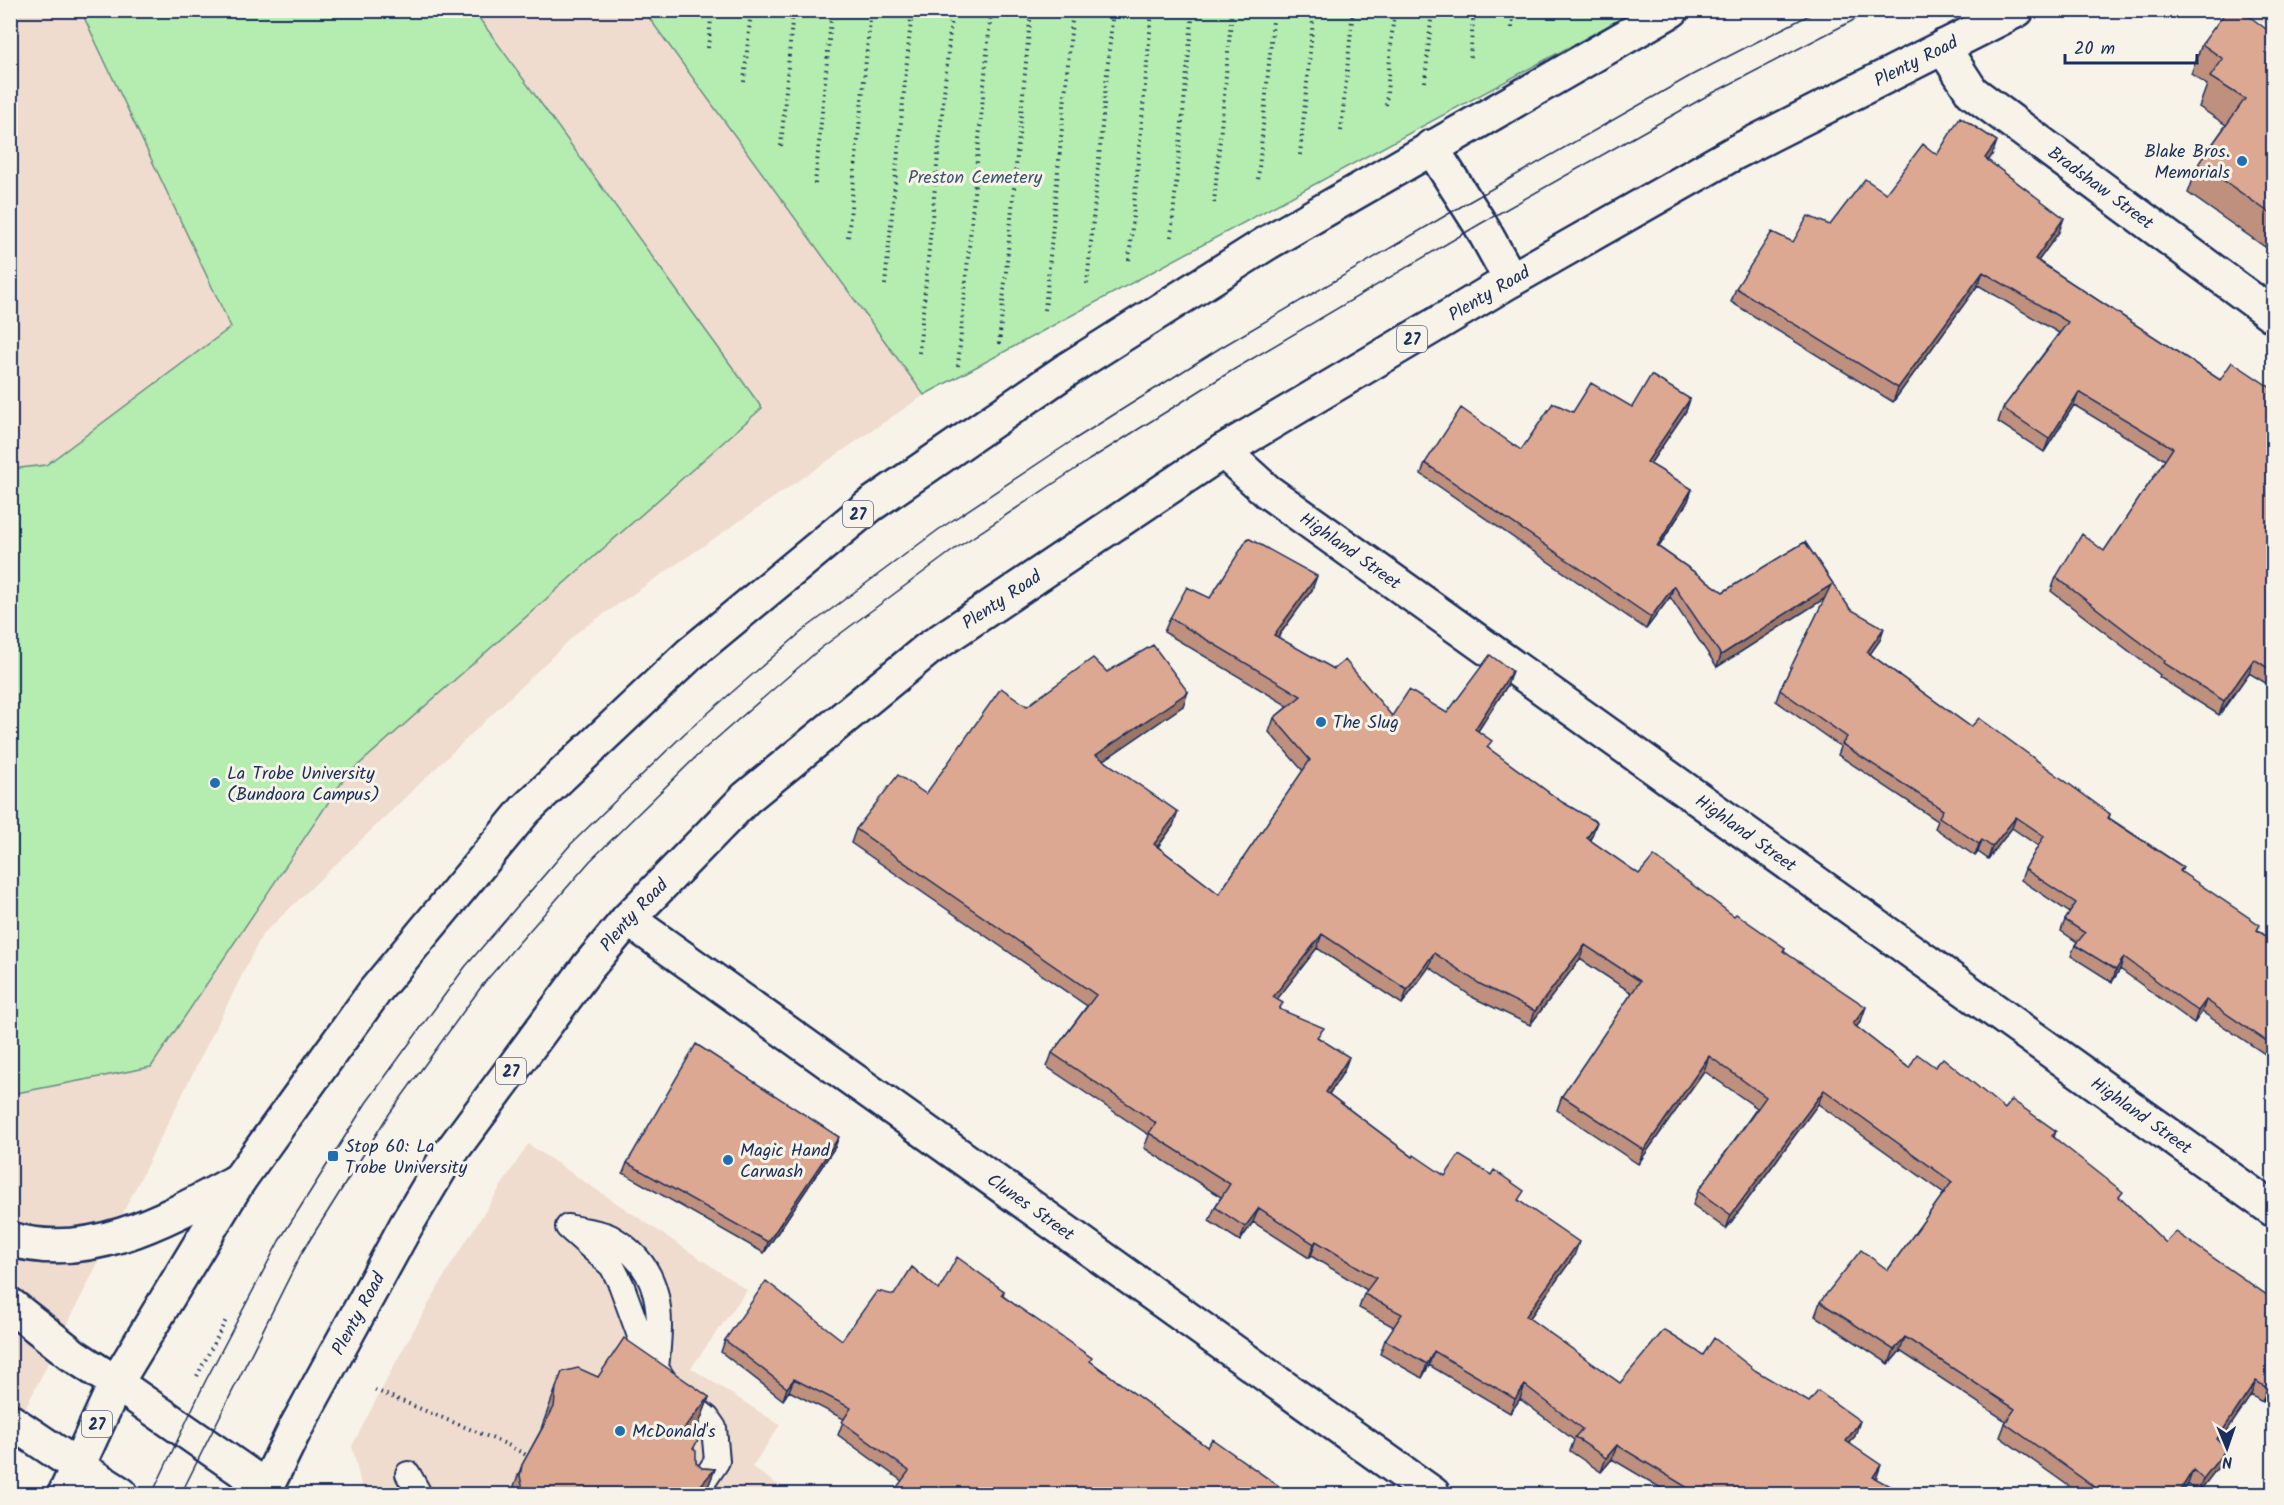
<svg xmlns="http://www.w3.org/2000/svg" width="2284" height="1505" viewBox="0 0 2284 1505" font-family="Kalam,sans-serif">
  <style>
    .built { fill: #efdcce }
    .green { fill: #b5ecaf; stroke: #688e86; stroke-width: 1.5 }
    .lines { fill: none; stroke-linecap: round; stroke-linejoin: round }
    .service-casing { stroke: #1b2f5e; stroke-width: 28 }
    .minor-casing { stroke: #1b2f5e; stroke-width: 38 }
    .primary-casing { stroke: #1b2f5e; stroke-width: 38 }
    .trunk-casing { stroke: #1b2f5e; stroke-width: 38 }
    .path { stroke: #1b2f5e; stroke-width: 4; stroke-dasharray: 1.5 4.5; stroke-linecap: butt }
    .service { stroke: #f7f3e8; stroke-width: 24 }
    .minor { stroke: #f7f3e8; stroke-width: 33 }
    .primary { stroke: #f7f3e8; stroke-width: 33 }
    .trunk { stroke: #f7f3e8; stroke-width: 33 }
    .tram { stroke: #1b2f5e; stroke-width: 1.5 }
    .wall { fill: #be907d; stroke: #1b2f5e; stroke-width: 1.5 }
    .shaded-wall { fill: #9b7666; stroke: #1b2f5e; stroke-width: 1.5 }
    .building { fill: #dda891; stroke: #1b2f5e; stroke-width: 1.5 }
    .poi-dot { fill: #1f6fb2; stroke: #f7f3e8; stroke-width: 2 }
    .labels { text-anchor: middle; stroke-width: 6; stroke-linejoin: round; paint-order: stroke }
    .shield { fill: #f7f3e8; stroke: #5d6a87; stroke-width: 1.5 }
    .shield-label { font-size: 16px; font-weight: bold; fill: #1b2f5e }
    .street-label { font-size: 18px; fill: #1b2f5e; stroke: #f7f3e8 }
    .poi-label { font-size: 18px; fill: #1b2f5e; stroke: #f7f3e8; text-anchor: start }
    .park-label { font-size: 18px; fill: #3a556e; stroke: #f7f3e8 }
  </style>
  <rect width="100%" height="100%" fill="#f7f3e8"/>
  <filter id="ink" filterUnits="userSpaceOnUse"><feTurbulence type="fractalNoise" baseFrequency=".0167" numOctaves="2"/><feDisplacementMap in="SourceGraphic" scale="12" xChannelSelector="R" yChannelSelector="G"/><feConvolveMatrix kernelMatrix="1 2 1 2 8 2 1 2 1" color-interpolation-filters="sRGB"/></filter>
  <g filter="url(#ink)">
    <!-- built -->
    <path class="built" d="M 11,11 L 644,11 L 924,395 L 579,631 L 262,935 L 11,1437 Z
      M 2246,11 L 2273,11 L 2273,29 Z
      M 528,1144 L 747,1290 L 691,1368 L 780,1425 L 752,1467 L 791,1494 L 363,1493 L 352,1446 L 398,1358 L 449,1268 Z"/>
    <!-- green -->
    <path class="green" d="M 81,11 L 474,11 L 762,408 L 346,776 L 151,1067 L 11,1094 L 11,469 L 46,465 L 231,327 Z
      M 644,11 L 1636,11 L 924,395 Z"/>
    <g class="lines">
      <defs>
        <path id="service" d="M 568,1227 L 612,1266 L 621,1284 L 647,1355 L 671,1391 L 707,1418 L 714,1428 L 717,1461 L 695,1494
          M 573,1228 C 585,1231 600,1232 610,1237 C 664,1268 662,1314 656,1368
          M 408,1474 L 419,1494"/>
        <g id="minor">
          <path id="s1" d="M 1943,47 L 1972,92 L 2274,316"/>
          <path id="s2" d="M 1223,451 L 1267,491 L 2274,1210"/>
          <path id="s3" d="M 628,919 L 1433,1494"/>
        </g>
        <path id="primary" d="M 10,1239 C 90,1264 172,1216 239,1180
          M 10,1305 L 73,1355 L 116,1383
          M 10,1421 L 77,1466"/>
        <g id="trunk">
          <path d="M 1431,147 L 1480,224 L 1511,280"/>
          <path d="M 116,1383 L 266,1487"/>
          <path d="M 77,1466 L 121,1494"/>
          <path d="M 65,1494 L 116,1383 L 239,1180 L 375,991 L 525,810 L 690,654 L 869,506 L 1068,369 L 1267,243 L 1672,10"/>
          <path id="s4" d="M 263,1494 L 294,1431 L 408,1222 L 445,1160 L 588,967 L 628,919 L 746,798 L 928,649 L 1223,451 L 1511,280 L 1736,152 L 2017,10"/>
        </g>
      </defs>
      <!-- service casing -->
      <use href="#service" class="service-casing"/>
      <!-- minor casing -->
      <use href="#minor" class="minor-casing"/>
      <!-- primary casing -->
      <use href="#primary" class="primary-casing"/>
      <!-- trunk casing -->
      <use href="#trunk" class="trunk-casing"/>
      <!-- path -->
      <path class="path" d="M 1512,28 L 1513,10
        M 708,48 L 712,10
        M 1470,57 L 1474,10
        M 744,82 L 751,10
        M 1425,82 L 1432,10
        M 1386,105 L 1394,10
        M 1341,131 L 1353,10
        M 781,146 L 793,10
        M 1300,155 L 1314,10
        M 1258,179 L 1274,10
        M 815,184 L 832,10
        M 1214,203 L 1232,10
        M 848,237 L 871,10
        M 1171,237 L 1193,10
        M 1129,260 L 1152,10
        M 1087,284 L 1113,10
        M 885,285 L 912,10
        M 1045,310 L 1073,10
        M 999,344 L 1031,10
        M 919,353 L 952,10
        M 958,366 L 991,10
        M 197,1376 L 226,1320
        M 375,1390 L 506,1444 L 530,1457"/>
      <!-- service -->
      <use href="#service" class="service"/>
      <!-- minor -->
      <use href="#minor" class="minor"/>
      <!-- primary -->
      <use href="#primary" class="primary"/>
      <!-- trunk -->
      <use href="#trunk" class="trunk"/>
      <!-- tram -->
      <path class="tram" d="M 152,1494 L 205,1382 L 279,1241 L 366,1103 L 465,967 L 571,844 L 685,733 L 806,628 L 938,530 L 1075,439 L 1220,348 L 1467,203 L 1692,75 L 1819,10
        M 181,1494 L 301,1254 L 387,1117 L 484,983 L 590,861 L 702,751 L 821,648 L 952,551 L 1089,460 L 1233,370 L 1480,224 L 1705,97 L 1873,10"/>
    </g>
    <!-- wall -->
    <path class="wall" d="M 2274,35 L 2274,235 L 2265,247 L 2188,193 L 2199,163 L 2226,125 L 2199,107 L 2207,85 L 2191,74 L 2202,44 Z
      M 1937,155 L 1992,155 L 1988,161 L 2059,232 L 2038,261 L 2220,380 L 2274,390 L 2274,688 L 2249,673 L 2219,715 L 2159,677 L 2160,675 L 2051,591 L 2056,577 L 2104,551 L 2165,460 L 2074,405 L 2044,452 L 1998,422 L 2003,408 L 2059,333 L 1978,285 L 1893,402 L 1731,302 L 1736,288 L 1793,242 L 1830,225 L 1886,193 Z
      M 1690,399 L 1686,411 L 1650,464 L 1692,489 L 1688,501 L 1659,547 L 1723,592 L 1805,542 L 1850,609 L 1880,640 L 1870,654 L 1971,727 L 2110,814 L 2109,818 L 2183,867 L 2181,872 L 2274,942 L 2274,1060 L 2202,1012 L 2194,1023 L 2120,969 L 2112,982 L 2071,956 L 2075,945 L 2077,942 L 2061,931 L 2065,920 L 2070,913 L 2021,880 L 2025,869 L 2038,846 L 2012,828 L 1988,859 L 1978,852 L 1975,856 L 1935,828 L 1938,821 L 1838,755 L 1841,747 L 1776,701 L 1780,690 L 1825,598 L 1717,667 L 1670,597 L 1646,629 L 1421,474 L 1425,463 L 1521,450 L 1573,412 L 1632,407 Z
      M 1312,590 L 1278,637 L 1392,716 L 1447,713 L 1507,686 L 1478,731 L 1489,749 L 1592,836 L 1590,840 L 1639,874 L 1734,916 L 1785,948 L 1784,951 L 1861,1021 L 1856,1027 L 1909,1068 L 1935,1067 L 2005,1109 L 2056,1131 L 2054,1137 L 2120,1199 L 2166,1243 L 2274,1300 L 2274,1387 L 2262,1402 L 2251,1395 L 2220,1441 L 2227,1448 L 2222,1462 L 2198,1493 L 2188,1484 L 2181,1494 L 2080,1494 L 2000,1437 L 2006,1421 L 1900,1351 L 1889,1364 L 1815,1316 L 1820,1302 L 1888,1270 L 1944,1193 L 1818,1104 L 1726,1229 L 1693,1205 L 1698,1191 L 1757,1108 L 1704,1071 L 1638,1164 L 1557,1110 L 1562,1096 L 1632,993 L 1580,959 L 1530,1025 L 1474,998 L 1429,967 L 1402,1004 L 1317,948 L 1277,999 L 1281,1010 L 1320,1039 L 1344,1071 L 1329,1094 L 1413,1157 L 1445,1176 L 1520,1201 L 1574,1256 L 1529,1319 L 1620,1383 L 1703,1355 L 1756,1371 L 1855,1436 L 1850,1443 L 1876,1479 L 1893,1494 L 1671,1494 L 1612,1459 L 1601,1472 L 1570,1451 L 1574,1440 L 1520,1399 L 1510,1413 L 1429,1365 L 1422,1378 L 1380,1354 L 1385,1340 L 1394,1327 L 1359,1308 L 1364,1294 L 1367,1290 L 1311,1256 L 1309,1258 L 1253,1222 L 1240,1241 L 1209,1221 L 1215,1207 L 1221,1197 L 1144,1148 L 1149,1135 L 1047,1067 L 1052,1053 L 1087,1006 L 851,843 L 856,829 L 926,794 L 1027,706 L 1107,672 L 1183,706 L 1104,760 L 1173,826 L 1158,847 L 1219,894 L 1303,771 L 1269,732 L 1274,718 L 1288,706 L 1164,632 L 1170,618 L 1210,598 Z
      M 835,1147 L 764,1253 L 623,1173 L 627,1163 Z
      M 939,1290 L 1004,1291 L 1003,1296 L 1091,1362 L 1207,1447 L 1290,1494 L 902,1481 L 838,1435 L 844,1419 L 789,1391 L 783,1400 L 721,1352 L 725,1340 L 842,1340 L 894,1295 Z
      M 598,1377 L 709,1397 L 694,1437 L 694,1450 L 696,1463 L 702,1468 L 715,1469 L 705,1494 L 511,1494 L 522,1465 L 541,1430 L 542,1426 L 556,1388 Z"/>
    <!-- shaded-wall -->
    <path class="shaded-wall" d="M 1997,141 L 1992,155 L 1980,172 L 1985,158 Z
      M 2064,218 L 2059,232 L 2030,272 L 2035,259 Z
      M 2274,222 L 2274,235 L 2265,247 Z
      M 1983,272 L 1978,285 L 1893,402 L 1898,388 Z
      M 2079,392 L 2074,405 L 2044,452 L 2049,439 Z
      M 1690,399 L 1686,411 L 1643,474 L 1647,462 Z
      M 1692,489 L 1688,501 L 1652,557 L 1657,546 Z
      M 1317,576 L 1312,590 L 1269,649 L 1274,635 Z
      M 1831,585 L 1827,597 L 1717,667 L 1721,655 Z
      M 1674,586 L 1670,597 L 1646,629 L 1651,617 Z
      M 1884,628 L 1880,640 L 1863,664 L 1867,652 Z
      M 2254,659 L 2249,673 L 2219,715 L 2224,701 Z
      M 1512,671 L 1507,686 L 1470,743 L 1475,729 Z
      M 1188,692 L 1183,706 L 1091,769 L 1096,755 Z
      M 1178,812 L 1173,826 L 1149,858 L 1154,844 Z
      M 2016,817 L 2012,828 L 1988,859 L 1992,847 Z
      M 1597,822 L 1592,836 L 1581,853 L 1587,838 Z
      M 1982,840 L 1978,852 L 1975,856 L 1979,844 Z
      M 1322,934 L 1317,948 L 1268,1011 L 1273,997 Z
      M 1585,945 L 1580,959 L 1530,1025 L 1535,1011 Z
      M 1434,953 L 1429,967 L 1402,1004 L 1407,990 Z
      M 2124,957 L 2120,969 L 2112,982 L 2116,970 Z
      M 2206,1000 L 2202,1012 L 2194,1023 L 2198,1011 Z
      M 1866,1007 L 1861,1021 L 1848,1038 L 1853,1024 Z
      M 1709,1056 L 1704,1071 L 1638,1164 L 1644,1150 Z
      M 1349,1057 L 1344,1071 L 1321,1106 L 1326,1092 Z
      M 1824,1090 L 1818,1104 L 1726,1229 L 1731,1215 Z
      M 839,1137 L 835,1147 L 764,1253 L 768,1242 Z
      M 1259,1208 L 1253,1222 L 1240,1241 L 1245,1227 Z
      M 1316,1241 L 1311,1256 L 1309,1258 L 1314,1244 Z
      M 1579,1242 L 1574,1256 L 1521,1330 L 1526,1316 Z
      M 1905,1337 L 1900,1351 L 1889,1364 L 1894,1350 Z
      M 1434,1351 L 1429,1365 L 1422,1378 L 1427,1364 Z
      M 794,1379 L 789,1391 L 783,1400 L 787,1388 Z
      M 2274,1380 L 2274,1387 L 2262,1402 L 2267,1388 Z
      M 2256,1381 L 2251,1395 L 2212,1453 L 2217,1439 Z
      M 1525,1385 L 1520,1399 L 1510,1413 L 1515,1399 Z
      M 709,1397 L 695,1435 L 669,1469 L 683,1430 Z
      M 1860,1421 L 1855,1436 L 1841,1455 L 1846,1441 Z
      M 1617,1445 L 1612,1459 L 1601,1472 L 1606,1458 Z
      M 2227,1448 L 2222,1462 L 2198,1493 L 2203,1479 Z
      M 1881,1465 L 1876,1479 L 1873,1477 Z
      M 715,1469 L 705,1494 L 693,1494 Z
      M 2193,1470 L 2188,1484 L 2181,1494 L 2178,1494 Z"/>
    <!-- building -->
    <path class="building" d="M 2227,10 L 2241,10 L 2274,35 L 2274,216 L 2199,163 L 2245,99 L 2210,77 L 2223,59 L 2202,44 Z
      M 1960,117 L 1997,141 L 1985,158 L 2064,218 L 2035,259 L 2220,380 L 2232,362 L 2274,390 L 2274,672 L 2254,659 L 2224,701 L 2164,663 L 2165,661 L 2056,577 L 2082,534 L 2104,551 L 2173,448 L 2079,392 L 2049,439 L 2003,408 L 2068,322 L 1983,272 L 1898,388 L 1736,288 L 1772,232 L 1793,242 L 1808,216 L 1830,225 L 1865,179 L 1886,193 L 1923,144 L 1937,155 Z
      M 1651,375 L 1690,399 L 1647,462 L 1692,489 L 1657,546 L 1723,592 L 1805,542 L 1850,609 L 1884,628 L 1867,652 L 1971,727 L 1979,718 L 2110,814 L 2108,818 L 2183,867 L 2180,871 L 2260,925 L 2257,930 L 2274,942 L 2274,1046 L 2206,1000 L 2198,1011 L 2124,957 L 2116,970 L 2075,945 L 2085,933 L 2065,920 L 2076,903 L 2025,869 L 2044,836 L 2016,817 L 1992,847 L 1982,840 L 1979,844 L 1939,817 L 1943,810 L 1842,744 L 1847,737 L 1780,690 L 1831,585 L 1721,655 L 1674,586 L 1651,617 L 1425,463 L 1461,408 L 1521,450 L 1553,403 L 1573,412 L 1591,383 L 1632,407 Z
      M 1248,538 L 1317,576 L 1274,635 L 1334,669 L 1345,660 L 1392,716 L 1409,690 L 1447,713 L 1490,655 L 1512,671 L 1475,729 L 1492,741 L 1487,747 L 1562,802 L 1597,822 L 1587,838 L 1639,874 L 1654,856 L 1734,916 L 1736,914 L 1785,948 L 1783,951 L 1866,1007 L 1853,1024 L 1909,1068 L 1917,1054 L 1935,1067 L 1943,1058 L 2005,1109 L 2012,1100 L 2056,1131 L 2052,1136 L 2123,1192 L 2119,1197 L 2166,1243 L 2176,1232 L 2274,1300 L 2274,1380 L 2267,1388 L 2256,1381 L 2217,1439 L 2227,1448 L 2203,1479 L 2193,1470 L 2178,1494 L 2089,1494 L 2094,1487 L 2005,1423 L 2015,1409 L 1905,1337 L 1894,1350 L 1820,1302 L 1861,1250 L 1888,1270 L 1952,1182 L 1824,1090 L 1731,1215 L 1698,1191 L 1766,1097 L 1709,1056 L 1644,1150 L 1562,1096 L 1640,981 L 1585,945 L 1535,1011 L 1480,984 L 1434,953 L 1407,990 L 1322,934 L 1273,997 L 1283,1003 L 1279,1009 L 1324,1028 L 1317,1037 L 1349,1057 L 1326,1092 L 1413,1157 L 1414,1155 L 1445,1176 L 1459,1155 L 1491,1175 L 1494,1170 L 1524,1191 L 1518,1200 L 1579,1242 L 1526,1316 L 1620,1383 L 1664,1330 L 1703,1355 L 1714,1338 L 1756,1371 L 1809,1402 L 1818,1391 L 1860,1421 L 1846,1441 L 1881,1465 L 1873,1477 L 1895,1489 L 1891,1494 L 1691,1494 L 1693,1491 L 1617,1445 L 1606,1458 L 1575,1437 L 1582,1429 L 1525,1385 L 1515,1399 L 1434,1351 L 1427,1364 L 1385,1340 L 1402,1314 L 1364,1294 L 1376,1278 L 1316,1241 L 1314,1244 L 1259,1208 L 1245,1227 L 1215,1207 L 1230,1184 L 1149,1133 L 1156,1123 L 1052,1053 L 1096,995 L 856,829 L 898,775 L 926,794 L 1001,688 L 1027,706 L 1093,658 L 1107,672 L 1153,645 L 1188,692 L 1096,755 L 1178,812 L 1154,844 L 1219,894 L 1310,760 L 1274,718 L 1301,696 L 1170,618 L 1187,587 L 1210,598 Z
      M 696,1044 L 839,1137 L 768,1242 L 627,1163 Z
      M 957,1257 L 1004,1291 L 1001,1295 L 1092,1358 L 1090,1361 L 1207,1447 L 1212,1439 L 1290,1494 L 892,1494 L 909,1471 L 842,1422 L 851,1408 L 794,1379 L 787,1388 L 725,1340 L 766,1281 L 842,1340 L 877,1291 L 894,1295 L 912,1267 L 939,1290 Z
      M 624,1338 L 709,1397 L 683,1430 L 698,1440 L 693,1449 L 696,1451 L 696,1463 L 702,1468 L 715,1469 L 693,1494 L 524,1494 L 520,1476 L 522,1465 L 554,1407 L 556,1388 L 562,1372 L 578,1368 L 598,1377 Z"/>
  </g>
  <!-- markers -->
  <g class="poi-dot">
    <circle cx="2242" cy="161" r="6"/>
    <circle cx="1321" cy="722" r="6"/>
    <circle cx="215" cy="783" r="6"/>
    <rect x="327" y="1150" width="12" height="12" rx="3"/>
    <circle cx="728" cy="1160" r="6"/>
    <circle cx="620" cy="1431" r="6"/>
  </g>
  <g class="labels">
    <!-- shield labels -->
    <g class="shield">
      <rect x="1397" y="326" width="30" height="26" rx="4.5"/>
      <rect x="843" y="501" width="30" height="26" rx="4.5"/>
      <rect x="496" y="1058" width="30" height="26" rx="4.5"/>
      <rect x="82" y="1411" width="30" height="26" rx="4.5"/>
    </g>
    <g class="shield-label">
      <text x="1412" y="345">27</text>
      <text x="858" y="520">27</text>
      <text x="511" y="1077">27</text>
      <text x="97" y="1430">27</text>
    </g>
    <!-- street labels -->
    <g class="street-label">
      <text dy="6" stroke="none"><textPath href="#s4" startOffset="2238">Plenty Road</textPath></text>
      <text dy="6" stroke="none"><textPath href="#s1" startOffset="214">Bradshaw Street</textPath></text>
      <text dy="6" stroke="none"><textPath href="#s4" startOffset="1752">Plenty Road</textPath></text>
      <text dy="6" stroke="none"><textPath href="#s2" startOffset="162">Highland Street</textPath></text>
      <text dy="6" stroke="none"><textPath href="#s4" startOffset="1176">Plenty Road</textPath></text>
      <text dy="6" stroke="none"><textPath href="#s2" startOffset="648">Highland Street</textPath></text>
      <text dy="6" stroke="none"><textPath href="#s4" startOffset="690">Plenty Road</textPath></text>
      <text dy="6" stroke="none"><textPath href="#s2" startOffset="1134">Highland Street</textPath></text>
      <text dy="6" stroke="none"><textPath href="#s3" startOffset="495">Clunes Street</textPath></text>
      <text dy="6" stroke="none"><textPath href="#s4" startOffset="204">Plenty Road</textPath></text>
    </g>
    <!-- poi labels -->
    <g class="poi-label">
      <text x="2230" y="157" text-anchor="end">Blake Bros.<tspan x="2230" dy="21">Memorials</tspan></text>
      <text x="1333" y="728">The Slug</text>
      <text x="227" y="779">La Trobe University<tspan x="227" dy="21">(Bundoora Campus)</tspan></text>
      <text x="345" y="1152">Stop 60: La<tspan x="345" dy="21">Trobe University</tspan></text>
      <text x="740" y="1156">Magic Hand<tspan x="740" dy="21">Carwash</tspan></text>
      <text x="632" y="1437">McDonald's</text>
    </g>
    <!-- park labels -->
    <g class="park-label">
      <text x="975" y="183">Preston Cemetery</text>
    </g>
  </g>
  <!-- margin -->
  <rect width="2284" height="1505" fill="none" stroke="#f7f3e8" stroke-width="36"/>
  <rect x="18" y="18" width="2248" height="1469" fill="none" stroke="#1b2f5e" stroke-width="2" filter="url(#ink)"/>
  <!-- north arrow -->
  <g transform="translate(2227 1448) rotate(178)" stroke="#f7f3e8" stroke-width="4.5" paint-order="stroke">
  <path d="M0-4.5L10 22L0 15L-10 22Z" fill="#1b2f5e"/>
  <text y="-9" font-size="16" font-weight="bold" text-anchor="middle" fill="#1b2f5e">N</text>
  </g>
  <!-- scale -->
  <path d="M2065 54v9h132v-9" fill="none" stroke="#1b2f5e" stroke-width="3"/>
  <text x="2074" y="54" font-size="18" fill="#1b2f5e" stroke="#f7f3e8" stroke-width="4.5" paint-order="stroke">20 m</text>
</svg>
